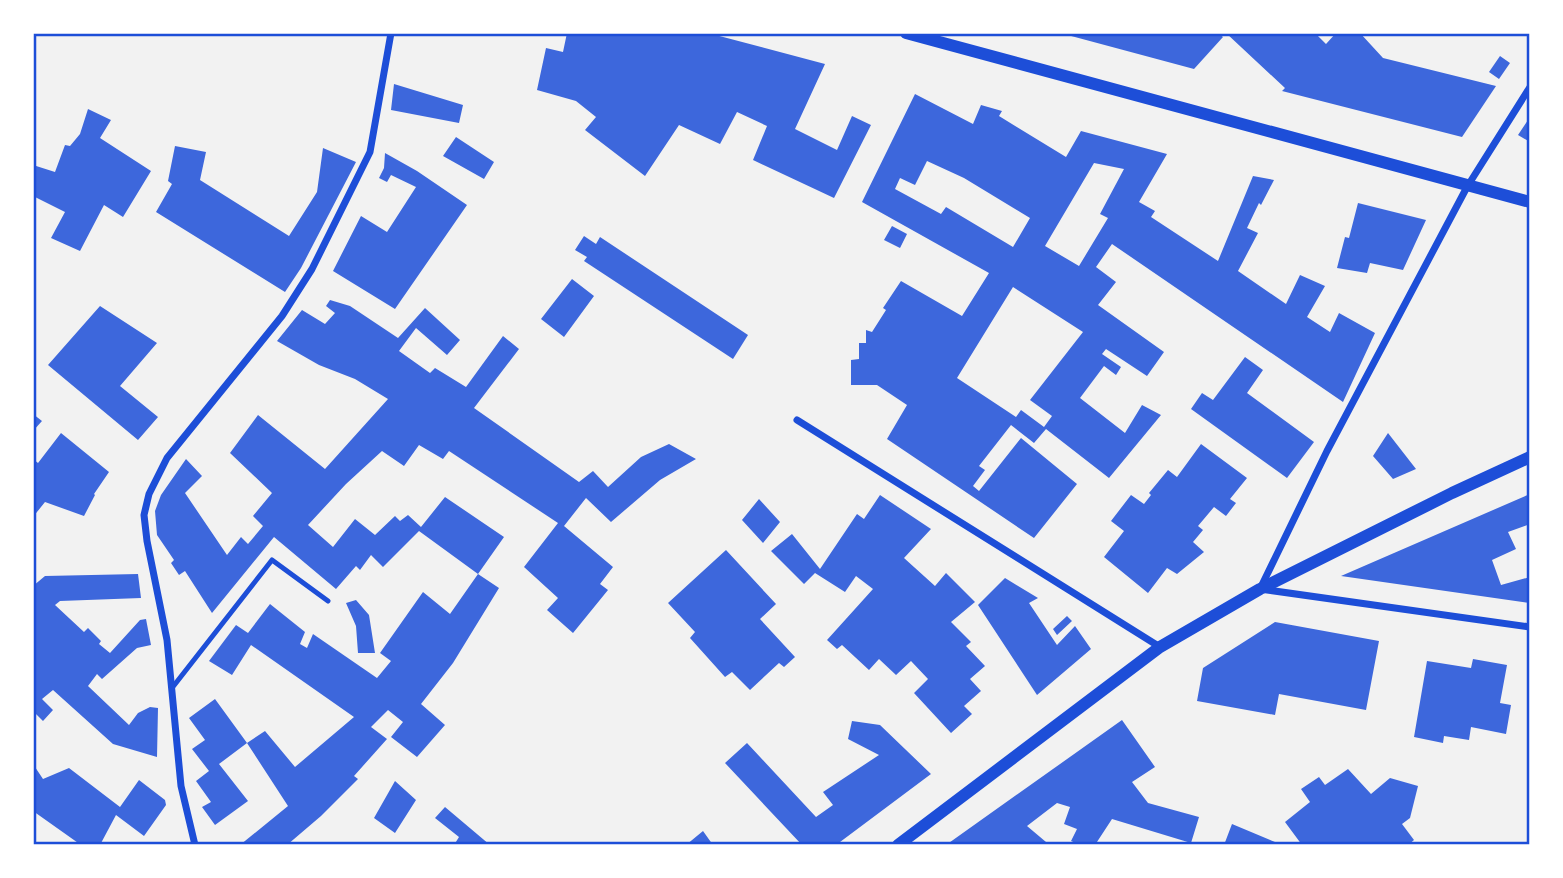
<svg xmlns="http://www.w3.org/2000/svg" width="1563" height="878" viewBox="0 0 1563 878" font-family="'PT Sans Narrow',sans-serif">
  <style>
    .building { fill: #3d67dc; fill-rule: evenodd }
    .lines { fill: none; stroke-linecap: round; stroke-linejoin: round }
    .service { stroke: #1d4ed8; stroke-width: 5 }
    .minor { stroke: #1d4ed8; stroke-width: 7 }
    .tertiary { stroke: #1d4ed8; stroke-width: 12 }
    .neatline { fill: none; stroke: #1d4ed8; stroke-width: 2.5 }
  </style>
  <rect width="100%" height="100%" fill="#f2f2f2"/>
  <!-- building -->
  <path class="building" d="M 567,33 L 708,33 L 825,64 L 795,129 L 837,150 L 852,116 L 871,125 L 834,198 L 753,160 L 767,126 L 737,112 L 720,144 L 679,125 L 645,176 L 585,130 L 596,117 L 576,101 L 537,90 L 546,48 L 563,52 Z
    M 1060,33 L 1218,33 L 1223,37 L 1194,69 Z
    M 1226,33 L 1315,33 L 1326,44 L 1336,33 L 1360,33 L 1383,58 L 1496,86 L 1462,137 L 1282,91 L 1285,88 Z
    M 1500,56 L 1510,63 L 1499,79 L 1489,72 Z
    M 394,84 L 463,105 L 459,123 L 391,110 Z
    M 915,94 L 973,124 L 981,105 L 1002,111 L 999,116 L 1066,157 L 1081,131 L 1167,154 L 1139,202 L 1155,211 L 1151,217 L 1218,261 L 1253,176 L 1274,180 L 1261,205 L 1259,203 L 1247,228 L 1258,233 L 1238,271 L 1286,304 L 1300,275 L 1325,286 L 1307,317 L 1330,332 L 1339,313 L 1375,333 L 1343,402 L 1112,244 L 1096,267 L 1116,282 L 1098,305 L 1164,352 L 1147,376 L 1106,349 L 1102,354 L 1121,367 L 1116,375 L 1104,366 L 1080,398 L 1125,433 L 1142,405 L 1161,415 L 1109,478 L 1046,429 L 1034,443 L 1011,425 L 979,466 L 985,470 L 973,486 L 979,491 L 1021,438 L 1077,484 L 1034,538 L 887,439 L 907,405 L 877,385 L 851,385 L 851,360 L 859,359 L 859,343 L 866,343 L 866,330 L 872,332 L 886,310 L 883,308 L 901,281 L 962,316 L 989,273 L 862,202 ZM 927,161 L 964,178 L 1030,218 L 1013,247 L 946,207 L 941,214 L 895,189 L 900,178 L 915,185 ZM 1094,163 L 1124,169 L 1100,214 L 1108,218 L 1079,266 L 1045,246 ZM 1013,287 L 1083,332 L 1030,400 L 1052,416 L 1044,427 L 1021,410 L 1016,417 L 957,378 Z
    M 88,109 L 111,120 L 100,138 L 151,171 L 123,217 L 104,205 L 80,251 L 51,238 L 65,212 L 33,196 L 33,165 L 55,172 L 65,145 L 70,146 L 80,134 Z
    M 1530,117 L 1530,142 L 1518,135 Z
    M 456,137 L 494,162 L 484,179 L 443,156 Z
    M 175,146 L 206,152 L 200,180 L 289,236 L 317,192 L 323,148 L 356,162 L 301,268 L 285,292 L 156,212 L 172,184 L 168,181 Z
    M 385,153 L 417,171 L 467,205 L 395,309 L 333,271 L 361,216 L 387,232 L 416,187 L 391,175 L 387,182 L 379,178 L 384,168 Z
    M 1358,203 L 1426,220 L 1403,270 L 1370,263 L 1367,273 L 1337,268 L 1345,237 L 1349,238 Z
    M 892,226 L 907,234 L 900,248 L 884,240 Z
    M 584,236 L 596,244 L 600,237 L 748,335 L 733,359 L 584,261 L 587,257 L 575,250 Z
    M 572,279 L 594,296 L 564,337 L 541,319 Z
    M 330,300 L 350,306 L 398,338 L 425,308 L 460,340 L 447,355 L 416,328 L 399,351 L 430,373 L 435,368 L 466,387 L 503,336 L 519,349 L 474,408 L 579,482 L 593,471 L 608,487 L 641,457 L 669,444 L 696,459 L 660,480 L 611,522 L 586,498 L 564,526 L 613,567 L 600,584 L 608,590 L 573,633 L 547,610 L 558,598 L 524,567 L 558,523 L 449,451 L 443,459 L 419,445 L 404,466 L 382,451 L 346,484 L 308,525 L 333,547 L 355,519 L 375,535 L 395,516 L 400,521 L 408,515 L 421,527 L 445,497 L 504,537 L 478,574 L 419,531 L 383,567 L 371,555 L 360,570 L 356,566 L 336,589 L 274,537 L 212,613 L 185,571 L 179,575 L 171,563 L 174,560 L 157,535 L 155,511 L 161,495 L 186,459 L 202,476 L 185,493 L 227,555 L 241,537 L 248,544 L 263,526 L 253,516 L 272,493 L 230,453 L 258,415 L 325,469 L 388,399 L 355,379 L 319,365 L 277,341 L 302,310 L 325,324 L 335,313 L 326,306 Z
    M 100,306 L 157,343 L 120,386 L 158,417 L 138,440 L 48,365 Z
    M 1245,357 L 1263,370 L 1247,393 L 1314,442 L 1287,478 L 1191,409 L 1202,393 L 1213,400 Z
    M 33,414 L 42,421 L 33,431 Z
    M 61,433 L 109,472 L 94,494 L 95,495 L 84,516 L 45,502 L 33,517 L 33,459 L 38,463 Z
    M 1388,433 L 1416,469 L 1393,479 L 1373,456 Z
    M 1201,444 L 1247,478 L 1230,499 L 1236,503 L 1226,516 L 1214,507 L 1198,526 L 1203,530 L 1193,542 L 1204,552 L 1177,574 L 1167,568 L 1148,593 L 1104,557 L 1124,531 L 1111,521 L 1131,495 L 1144,504 L 1151,495 L 1149,493 L 1168,470 L 1177,477 Z
    M 1530,494 L 1530,524 L 1508,532 L 1516,549 L 1492,560 L 1501,585 L 1530,577 L 1530,603 L 1341,576 Z
    M 880,495 L 931,529 L 904,558 L 935,586 L 946,573 L 975,602 L 951,622 L 971,642 L 966,646 L 985,666 L 970,679 L 981,691 L 964,706 L 972,714 L 951,733 L 914,693 L 928,679 L 911,661 L 896,675 L 879,659 L 869,670 L 842,645 L 837,649 L 827,640 L 873,589 L 856,576 L 845,592 L 815,573 L 804,584 L 771,551 L 792,534 L 820,569 L 857,514 L 864,519 Z
    M 759,499 L 780,522 L 763,543 L 742,520 Z
    M 726,550 L 776,604 L 760,619 L 795,657 L 784,667 L 779,663 L 750,690 L 732,672 L 725,677 L 690,638 L 695,632 L 668,603 Z
    M 138,574 L 141,598 L 60,601 L 55,605 L 84,632 L 88,628 L 101,641 L 99,644 L 110,653 L 140,620 L 146,619 L 151,645 L 137,648 L 102,679 L 97,674 L 88,686 L 129,725 L 138,713 L 150,707 L 158,708 L 157,757 L 113,744 L 53,690 L 42,699 L 53,710 L 43,721 L 33,711 L 33,586 L 45,576 Z
    M 478,574 L 499,588 L 453,663 L 421,704 L 445,725 L 417,757 L 391,737 L 403,722 L 388,710 L 371,727 L 387,739 L 354,776 L 358,779 L 321,816 L 287,845 L 240,845 L 288,806 L 247,743 L 219,764 L 248,801 L 215,825 L 202,807 L 211,802 L 196,781 L 209,771 L 192,749 L 205,740 L 189,718 L 215,699 L 247,743 L 265,731 L 295,767 L 354,717 L 251,645 L 232,675 L 209,661 L 236,625 L 248,633 L 270,604 L 305,632 L 300,644 L 307,648 L 313,634 L 377,678 L 391,661 L 380,653 L 423,592 L 450,614 Z
    M 1005,578 L 1038,598 L 1029,603 L 1057,645 L 1075,626 L 1091,649 L 1037,695 L 978,605 Z
    M 356,600 L 369,615 L 375,653 L 358,653 L 356,626 L 346,603 Z
    M 1067,616 L 1072,621 L 1057,635 L 1053,629 Z
    M 1275,622 L 1379,641 L 1366,710 L 1279,694 L 1275,715 L 1197,701 L 1203,668 Z
    M 1473,659 L 1507,665 L 1500,703 L 1511,705 L 1506,734 L 1471,727 L 1469,740 L 1444,736 L 1443,743 L 1414,737 L 1427,661 L 1471,668 Z
    M 1122,720 L 1155,767 L 1132,782 L 1148,803 L 1199,817 L 1191,843 L 1112,819 L 1095,845 L 1080,845 L 1071,841 L 1077,829 L 1064,824 L 1070,807 L 1057,803 L 1027,826 L 1046,842 L 1044,845 L 946,845 Z
    M 852,721 L 880,725 L 931,774 L 836,845 L 802,845 L 725,763 L 747,743 L 816,817 L 833,805 L 823,792 L 879,755 L 848,739 Z
    M 33,764 L 43,779 L 69,768 L 120,807 L 139,780 L 165,800 L 166,805 L 144,836 L 116,815 L 100,845 L 81,845 L 33,811 Z
    M 1348,769 L 1371,794 L 1390,778 L 1418,786 L 1410,818 L 1402,824 L 1414,840 L 1408,845 L 1302,845 L 1285,822 L 1310,802 L 1301,789 L 1319,777 L 1325,785 Z
    M 395,781 L 416,800 L 395,833 L 374,818 Z
    M 445,807 L 490,845 L 454,845 L 459,837 L 435,818 Z
    M 1232,824 L 1275,842 L 1274,845 L 1224,845 Z
    M 703,831 L 713,845 L 686,845 Z"/>
  <g class="lines">
    <!-- service -->
    <path class="service" d="M 172,688 L 272,560 L 328,601"/>
    <!-- minor -->
    <path class="minor" d="M 1530,87 L 1467,187 L 1327,451 L 1260,589 L 1530,627
      M 797,420 L 1160,647
      M 195,845 L 181,786 L 167,640 L 147,541 L 144,515 L 149,494 L 167,458 L 282,316 L 312,269 L 370,152 L 391,33"/>
    <!-- tertiary -->
    <path class="tertiary" d="M 906,33 L 1530,202
      M 898,845 L 1160,647 L 1260,589 L 1452,493 L 1530,457"/>
  </g>
  <!-- border -->
  <rect width="1563" height="878" fill="none" stroke="#ffffff" stroke-width="70"/>
  <rect x="35" y="35" width="1493" height="808" class="neatline"/>
</svg>
